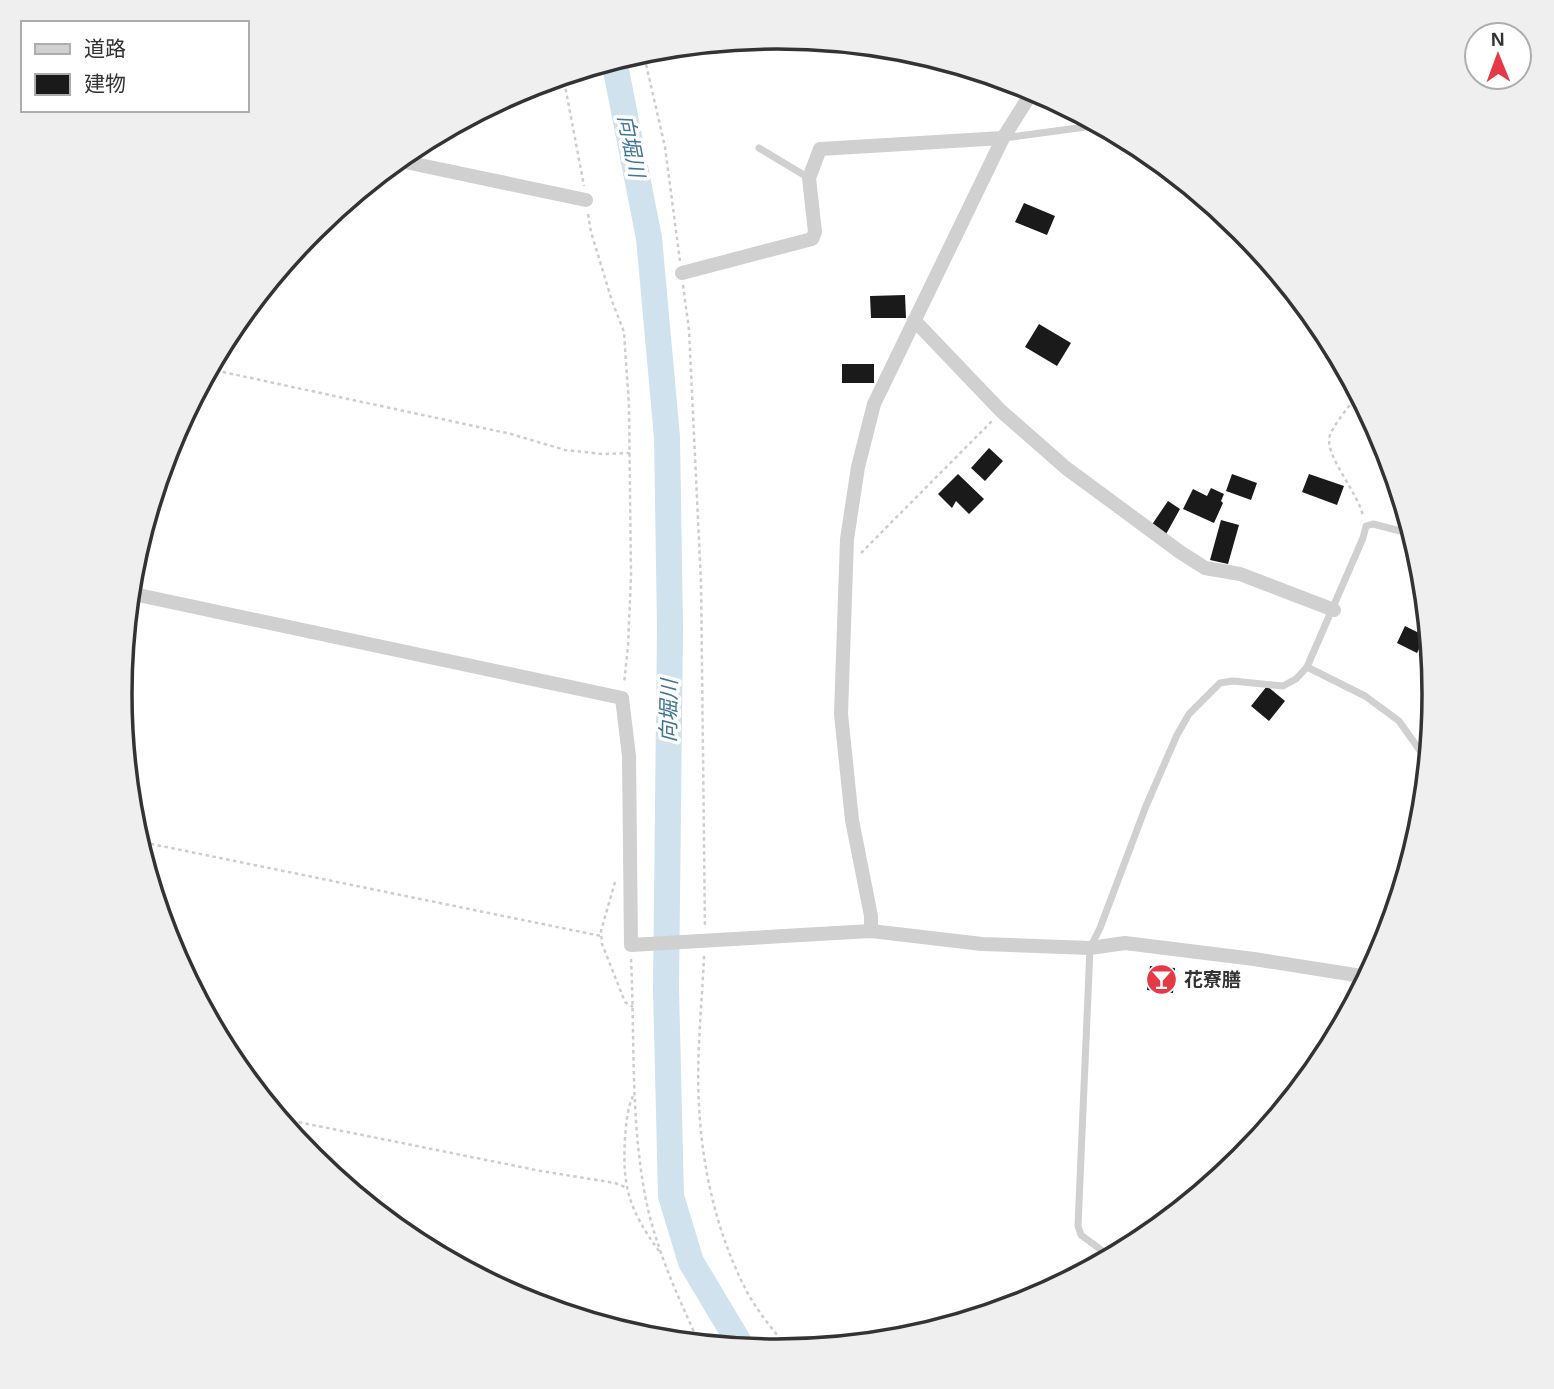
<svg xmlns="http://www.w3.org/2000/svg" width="1554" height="1389" viewBox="0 0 1554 1389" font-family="Helvetica,'Noto Sans JP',sans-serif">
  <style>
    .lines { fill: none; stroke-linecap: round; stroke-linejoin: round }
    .river { stroke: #cfe2ee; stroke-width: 26 }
    .building { fill: #1a1a1a }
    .path { stroke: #cdcdcd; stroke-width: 2.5; stroke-dasharray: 3.5 3.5; stroke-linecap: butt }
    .service { stroke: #d0d0d0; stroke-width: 7 }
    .minor { stroke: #d0d0d0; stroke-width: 14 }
    .labels { text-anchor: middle; stroke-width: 7; stroke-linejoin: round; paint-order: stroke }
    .poi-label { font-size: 19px; font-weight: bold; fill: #333; stroke: #fff; text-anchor: start }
    .water-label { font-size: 21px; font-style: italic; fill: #3f7597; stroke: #fff }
    .rim { fill: none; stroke: #333; stroke-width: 3.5 }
  </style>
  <rect width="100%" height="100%" fill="#fff"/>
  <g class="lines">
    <!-- river -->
    <path class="river" d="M 614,60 L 649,238 L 667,437 L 670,628 L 666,988 L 671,1196 L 691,1262 L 743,1349"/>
  </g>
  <!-- building -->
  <path class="building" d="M 1024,203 L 1055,216 L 1047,235 L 1015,222 Z
    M 905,295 L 906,318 L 871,318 L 870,296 Z
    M 1039,324 L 1071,343 L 1057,366 L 1025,347 Z
    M 842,364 L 874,364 L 874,383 L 842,383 Z
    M 989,448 L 1003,461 L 985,481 L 971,468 Z
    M 958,474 L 984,499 L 969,514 L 956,501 L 952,508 L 938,494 Z
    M 1232,474 L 1257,483 L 1251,500 L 1226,491 Z
    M 1309,474 L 1344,486 L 1337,505 L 1302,492 Z
    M 1398,487 L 1405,509 L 1392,505 Z
    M 1211,488 L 1224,494 L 1221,501 L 1223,503 L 1214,523 L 1183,509 L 1193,489 L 1207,496 Z
    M 1168,501 L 1180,509 L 1165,536 L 1151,526 Z
    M 1221,520 L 1239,525 L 1228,564 L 1210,560 Z
    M 1405,626 L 1425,636 L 1417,653 L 1397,643 Z
    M 1267,686 L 1285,701 L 1269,721 L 1251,706 Z
    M 1150,966 L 1175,968 L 1173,993 L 1147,990 Z"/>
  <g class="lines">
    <!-- path -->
    <path class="path" d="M 643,51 L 665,147 L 680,261
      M 563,75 L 584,186
      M 588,214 L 591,232 L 612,301 L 624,332 L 629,406 L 631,576 L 628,646 L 624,684
      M 683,285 L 689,330 L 701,582 L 705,928
      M 209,369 L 511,434 L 565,450 L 603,454 L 630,453
      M 1358,394 C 1349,407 1336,421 1330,435 C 1323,454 1358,492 1363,516
      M 861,553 L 992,421
      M 137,841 L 601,936
      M 615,882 L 601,931 L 602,944 L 625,1002 L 633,1007
      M 704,956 C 702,1004 696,1058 699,1105 C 702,1167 716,1230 744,1286 C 755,1309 774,1331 790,1351
      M 631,959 C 635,1041 630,1124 647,1205 C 658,1254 679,1299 700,1345
      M 633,1096 C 627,1109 626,1125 625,1139 C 622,1188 630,1211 659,1251
      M 278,1118 L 541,1171 L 615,1183 L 625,1187"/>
    <!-- service -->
    <path class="service" d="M 1004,138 L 1100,125
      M 759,148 L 809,178
      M 1307,667 L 1365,696 L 1399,721 L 1428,762
      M 1112,1258 L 1081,1235 L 1078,1226 L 1090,948 L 1100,928 L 1146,806 L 1177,735 L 1189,714 L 1220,683 L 1233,681 L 1283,686 L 1296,679 L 1307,667 L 1363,538 L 1366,526 L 1373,524 L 1412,534"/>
    <!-- minor -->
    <path class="minor" d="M 396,160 L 586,200
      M 682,273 L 812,239 L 815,232 L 809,178 L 820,149 L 1003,138
      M 914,320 L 1001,411 L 1066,468 L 1180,552 L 1205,568 L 1240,574 L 1334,610
      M 129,593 L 622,698 L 629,756 L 631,945 L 871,931 L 982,944 L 1090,948 L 1125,943 L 1254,959 L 1368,977
      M 871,931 L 871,916 L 852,820 L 841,714 L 847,539 L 858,467 L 874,404 L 1003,138 L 1034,89"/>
  </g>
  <!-- icons -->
  <defs>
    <symbol id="bar-disc" viewBox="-11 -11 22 22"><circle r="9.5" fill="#e63946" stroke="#fff"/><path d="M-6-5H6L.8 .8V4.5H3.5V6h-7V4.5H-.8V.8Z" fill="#fff"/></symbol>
  </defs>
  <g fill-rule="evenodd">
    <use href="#bar-disc" x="1144" y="962" width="35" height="35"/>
  </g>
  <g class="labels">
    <!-- poi labels -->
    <g class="poi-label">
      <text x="1184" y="986">花寮膳</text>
    </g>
    <!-- water labels -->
    <g class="water-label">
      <text transform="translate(631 146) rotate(79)" y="7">向堀川</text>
      <text transform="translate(669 711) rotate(-89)" y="7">向堀川</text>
    </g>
  </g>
  <!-- crop -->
  <path d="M0 0H1554V1389H0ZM132 694a645 645 0 1 1 1290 0a645 645 0 1 1-1290 0Z" fill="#efefef" fill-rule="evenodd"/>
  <path class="rim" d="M132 694a645 645 0 1 1 1290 0a645 645 0 1 1-1290 0Z"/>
  <!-- legend -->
  <rect x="21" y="21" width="228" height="91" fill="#ffffff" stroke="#adadad" stroke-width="2"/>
  <rect x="35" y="44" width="35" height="10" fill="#d0d0d0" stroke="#adadad" stroke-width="2"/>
  <text x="84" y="56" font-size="21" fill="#333333">道路</text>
  <rect x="35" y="74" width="35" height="21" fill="#1a1a1a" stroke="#adadad" stroke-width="2"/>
  <text x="84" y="91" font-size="21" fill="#333333">建物</text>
  <!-- north arrow -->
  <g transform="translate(1498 56) rotate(359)"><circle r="33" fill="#ffffff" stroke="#adadad" stroke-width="2"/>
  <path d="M0-5L12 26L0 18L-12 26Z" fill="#e63946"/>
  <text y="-10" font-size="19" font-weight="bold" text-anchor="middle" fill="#333333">N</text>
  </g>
</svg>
